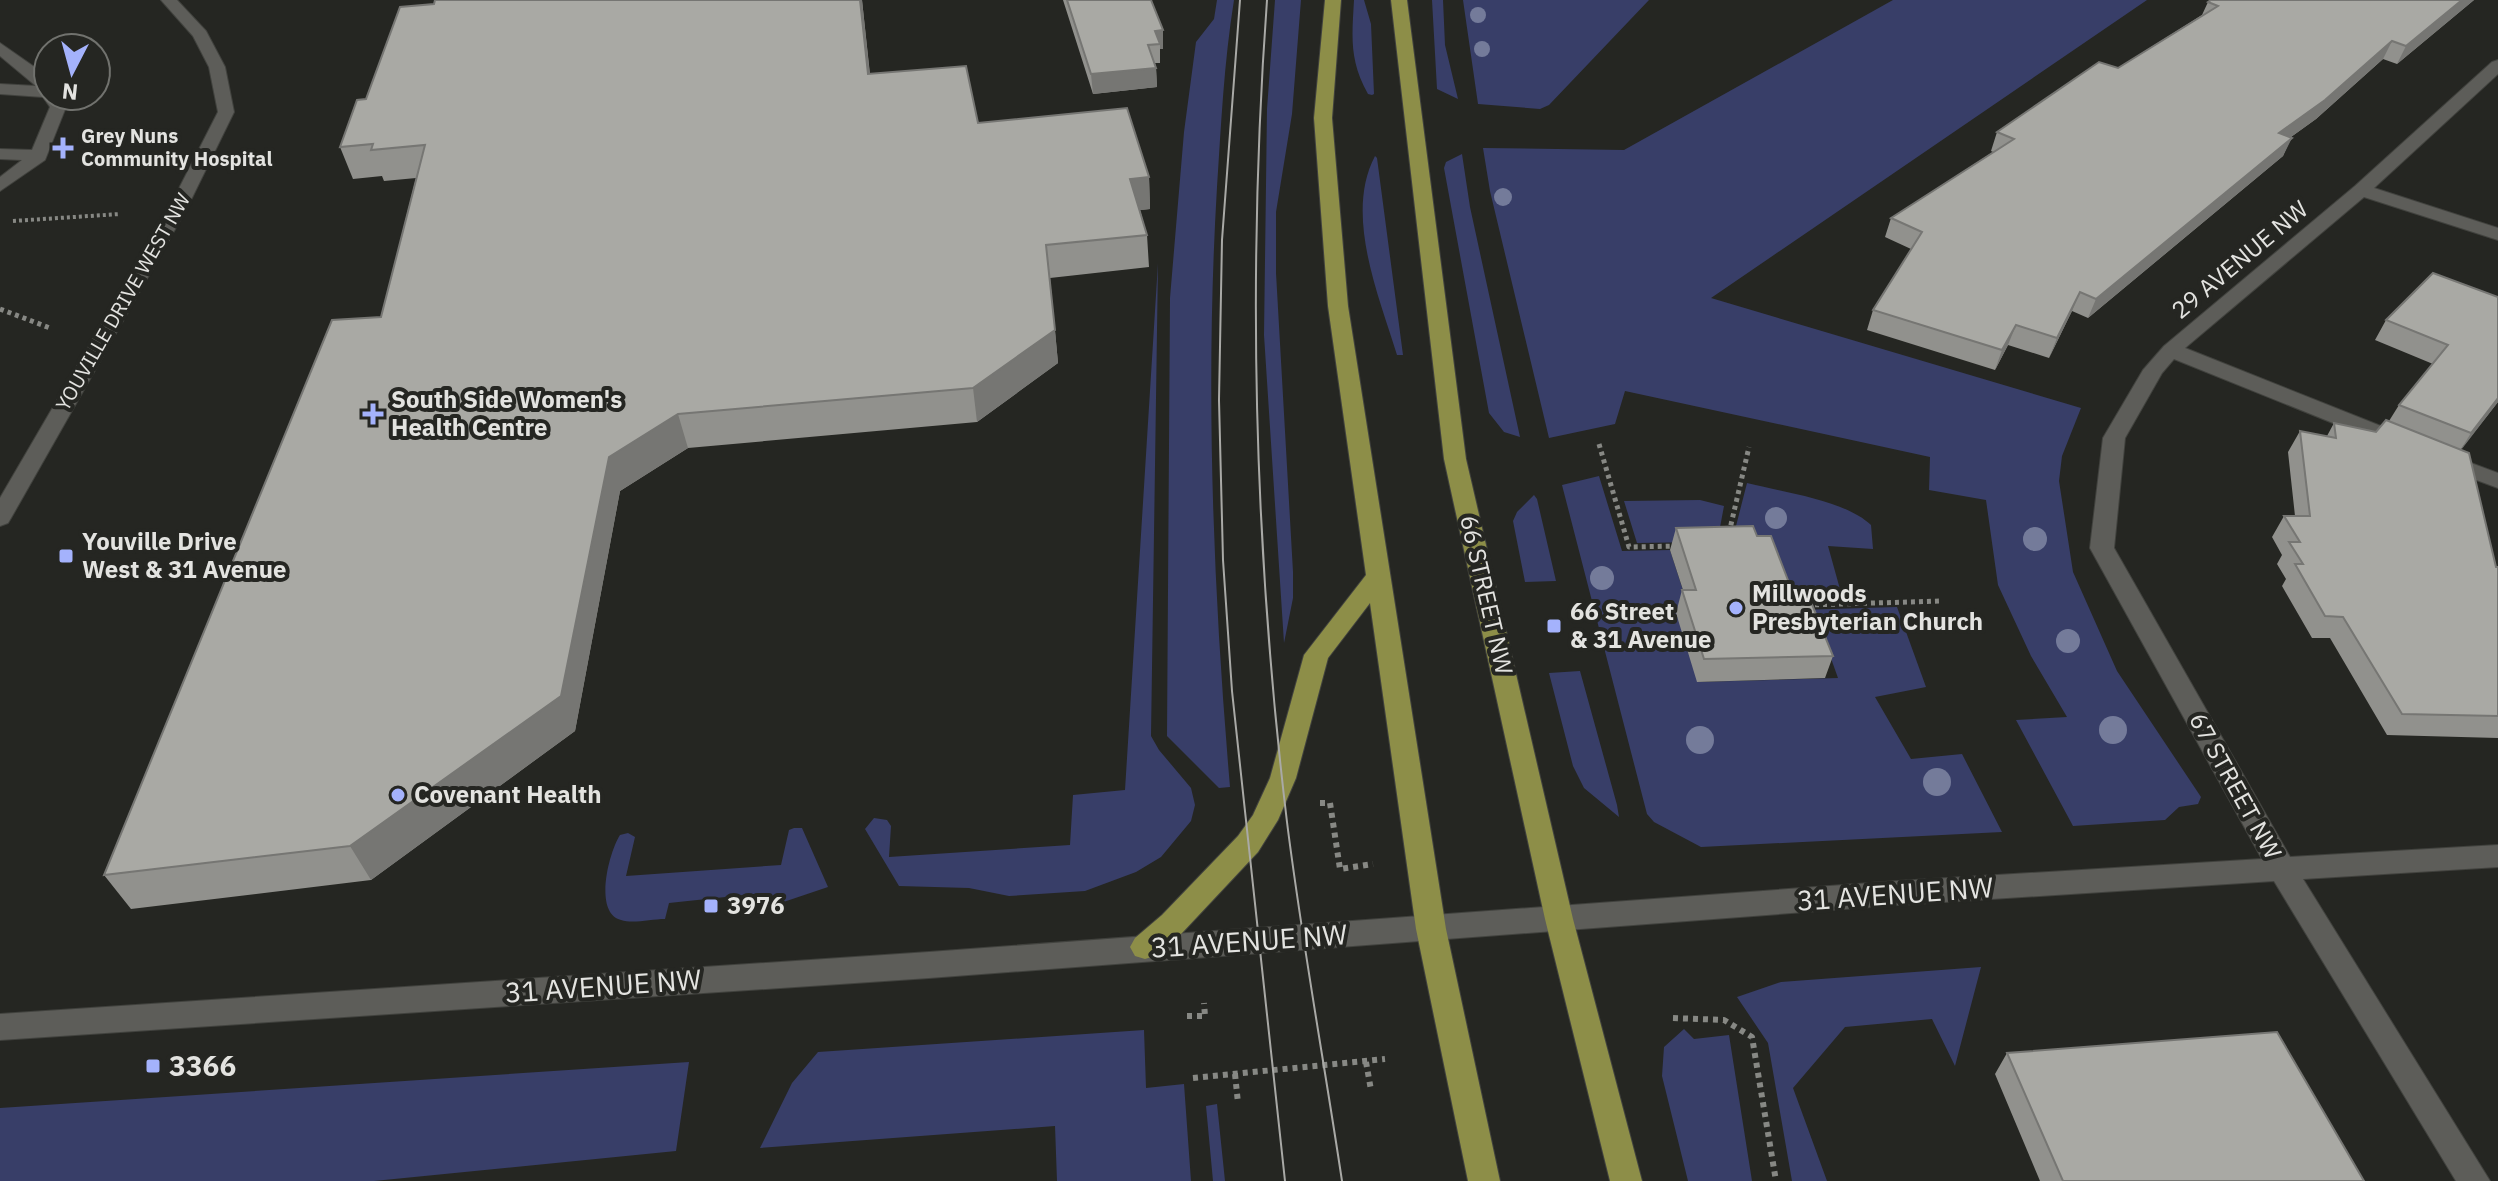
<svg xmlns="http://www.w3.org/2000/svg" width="2498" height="1181" viewBox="0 0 2498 1181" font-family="'IBM Plex Sans',sans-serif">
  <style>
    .green { fill: #383e68 }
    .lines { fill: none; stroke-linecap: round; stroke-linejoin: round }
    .minor-casing { stroke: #41423e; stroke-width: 2 }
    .major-casing { stroke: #41423e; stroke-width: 2 }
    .path-far2 { stroke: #878884; stroke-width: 4; stroke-dasharray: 3 3; stroke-linecap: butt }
    .path-far1 { stroke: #878884; stroke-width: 5; stroke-dasharray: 4 4; stroke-linecap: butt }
    .path { stroke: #878884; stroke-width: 6; stroke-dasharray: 5 5; stroke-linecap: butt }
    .minor { fill: #5d5d59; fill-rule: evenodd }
    .major { fill: #8d8e48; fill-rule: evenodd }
    .tram { stroke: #a9a9a6; stroke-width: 2 }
    .tree { fill: #747b9a }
    .wall { fill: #91918d }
    .shaded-wall { fill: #767673 }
    .building { fill: #a9a9a4; stroke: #767673; stroke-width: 2 }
    .poi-dot { fill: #a4b2fc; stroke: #252622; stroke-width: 3 }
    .labels { text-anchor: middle; stroke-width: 8; stroke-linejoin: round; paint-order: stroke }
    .far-poi-label { font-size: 20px; font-weight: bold; fill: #e3e3e0; stroke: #252622; text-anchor: start }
    .far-street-label { font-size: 20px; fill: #e3e3e0; stroke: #252622 }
    .street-label { font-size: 24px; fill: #e3e3e0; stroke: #252622 }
    .poi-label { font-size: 24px; font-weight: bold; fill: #e3e3e0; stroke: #252622; text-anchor: start }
    .near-street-label { font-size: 28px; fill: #e3e3e0; stroke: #252622 }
    .near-poi-label { font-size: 28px; font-weight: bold; fill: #e3e3e0; stroke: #252622; text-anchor: start }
  </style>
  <rect width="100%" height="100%" fill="#252622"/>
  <!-- green -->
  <path class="green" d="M 1217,0 L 1234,0 C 1224,62 1221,125 1217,187 C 1205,388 1213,588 1230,787 L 1219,788 L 1167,736 L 1170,298 L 1184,132 L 1196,42 L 1214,19 Z
    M 1275,0 L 1301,0 L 1292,114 L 1276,212 L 1276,273 L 1293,572 L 1293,598 L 1284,643 L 1264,335 L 1267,109 Z
    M 1354,0 L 1364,0 L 1371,24 L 1374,94 L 1372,95 L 1368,94 C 1349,60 1352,37 1354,0 Z
    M 1432,0 L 1443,0 L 1445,45 L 1458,99 L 1437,89 Z
    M 1463,0 L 1649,0 L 1549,105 L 1540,109 L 1478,104 Z
    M 1893,0 L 2147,0 L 1711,298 L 2081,408 L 2062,456 L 2059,481 L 2073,572 L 2117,671 L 2201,797 L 2198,804 L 2179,807 L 2165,820 L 2073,826 L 2016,720 L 2067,717 L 2031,656 L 1998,585 L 1986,500 L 1929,490 L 1930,457 L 1625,391 L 1615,424 L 1549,438 L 1490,191 L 1483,148 L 1624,150 Z
    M 1462,154 L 1470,207 L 1520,437 L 1504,432 L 1489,413 L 1444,168 L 1446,162 Z
    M 1375,156 L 1377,158 L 1403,355 L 1397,355 C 1379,296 1344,215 1375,156 Z
    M 1158,263 L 1151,736 L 1159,750 L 1191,788 L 1195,805 L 1191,821 L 1161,857 L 1136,872 L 1085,891 L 1009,896 L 969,888 L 899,886 L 865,829 L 874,818 L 887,820 L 891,826 L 889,857 L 1070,845 L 1073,795 L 1125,790 Z
    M 1599,476 L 1622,551 L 1670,550 L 1690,612 L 1698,682 L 1838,678 L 1828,650 L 1798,610 L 1897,607 L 1926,687 L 1875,697 L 1911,759 L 1962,754 L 2002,832 L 1701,847 L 1654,822 L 1647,814 L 1562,485 Z
    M 1747,483 C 1782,492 1845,500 1871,525 L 1873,549 L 1828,546 L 1843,600 L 1812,601 L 1812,596 L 1779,596 L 1735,530 Z
    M 1534,495 L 1537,499 L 1556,581 L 1525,582 L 1513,521 L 1517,512 Z
    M 1700,500 L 1724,506 L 1718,538 L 1704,542 L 1637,543 L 1624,501 Z
    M 1580,671 L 1617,805 L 1619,817 L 1584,788 L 1573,766 L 1549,673 Z
    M 794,828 L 802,828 L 828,887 L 760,910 L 763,893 L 669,903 L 665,919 C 651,919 633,924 621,920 C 593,913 609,852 620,835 L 628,833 L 635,837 L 626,876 L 781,865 L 789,830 Z
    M 1981,967 L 1955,1066 L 1932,1019 L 1845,1027 L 1793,1088 L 1827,1181 L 1792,1181 L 1768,1043 L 1737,997 L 1781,982 Z
    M 1684,1029 L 1694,1039 L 1729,1035 L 1752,1181 L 1688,1181 L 1662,1076 L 1664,1047 Z
    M 1144,1030 L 1146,1088 L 1184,1084 L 1191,1181 L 1057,1181 L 1055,1126 L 760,1148 L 792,1083 L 818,1052 Z
    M 689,1062 L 676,1151 L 374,1181 L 0,1181 L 0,1108 Z
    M 1217,1104 L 1225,1181 L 1213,1181 L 1206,1106 Z"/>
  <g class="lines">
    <defs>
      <path id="minor" d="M 161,0 L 177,0 L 206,31 L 225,67 L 234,112 L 186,210 L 11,518 L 8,523 L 0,526 L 0,498 L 168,210 L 218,112 L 209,67 L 193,36 Z
        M 0,43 L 43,73 L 48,80 L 48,96 L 59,96 L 66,107 L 45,160 L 0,191 L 0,177 L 22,160 L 0,159 L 0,149 L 32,150 L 50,107 L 43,97 L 0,94 L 0,84 L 36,86 L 0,56 Z
        M 2498,60 L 2498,74 L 2374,188 L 2498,228 L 2498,240 L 2364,197 L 2185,348 L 2411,438 L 2414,443 L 2411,448 L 2395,448 L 2174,359 L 2162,373 L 2125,438 L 2114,548 L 2290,857 L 2498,845 L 2498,867 L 2303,879 L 2490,1181 L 2456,1181 L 2274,881 L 1898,905 L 929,978 L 0,1040 L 0,1014 L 929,952 L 1898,881 L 2262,859 L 2090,548 L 2103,438 L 2143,370 L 2164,346 L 2355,186 L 2492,62 Z
        M 2444,453 L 2498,473 L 2498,488 L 2436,465 L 2433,460 L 2436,455 Z"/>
      <path id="major" d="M 1325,0 L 1341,0 L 1332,118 L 1348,306 L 1446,929 L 1500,1181 L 1468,1181 L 1416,929 L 1370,603 L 1328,658 L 1296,778 L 1278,820 L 1258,852 L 1182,933 L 1155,956 L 1145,959 L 1135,956 L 1130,947 L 1135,938 L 1162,915 L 1238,836 L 1253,815 L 1270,778 L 1304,655 L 1366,575 L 1328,306 L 1314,118 Z
        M 1391,0 L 1407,0 L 1466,459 L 1573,919 L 1642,1181 L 1610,1181 L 1545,919 L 1444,459 Z"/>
    </defs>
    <!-- minor casing -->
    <use href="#minor" class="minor-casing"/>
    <!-- major casing -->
    <use href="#major" class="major-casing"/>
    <!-- path-far2 -->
    <path class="path-far2" d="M 13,221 L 120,214"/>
    <!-- path-far1 -->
    <path class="path-far1" d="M 0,309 L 50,328
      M 1599,444 L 1629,547 L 1676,546
      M 1729,533 L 1749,447
      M 1807,605 L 1942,601"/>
    <!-- path -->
    <path class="path" d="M 1320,803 L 1330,803 L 1340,869 L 1373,864
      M 1187,1016 L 1205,1016 L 1204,1003
      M 1673,1018 L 1724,1020 L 1752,1037 L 1776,1181
      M 1366,1062 L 1371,1090
      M 1235,1074 L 1238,1103
      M 1193,1078 L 1385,1059"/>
    <!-- minor -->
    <use href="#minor" class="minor"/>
    <!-- major -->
    <use href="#major" class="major"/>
    <!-- tram -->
    <path class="tram" d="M 1240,0 L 1222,240 L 1219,400 L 1223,560 L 1232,691 L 1285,1181
      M 1267,0 C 1247,275 1254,548 1287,822 C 1302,942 1324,1061 1342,1181"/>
  </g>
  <!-- trees -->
  <g class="tree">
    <circle cx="1478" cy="15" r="8"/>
    <circle cx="1482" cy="49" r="8"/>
    <circle cx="1503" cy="197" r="9"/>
    <circle cx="1776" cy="518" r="11"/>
    <circle cx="2035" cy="539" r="12"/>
    <circle cx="1602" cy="578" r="12"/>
    <circle cx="2068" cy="641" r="12"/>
    <circle cx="2113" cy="730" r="14"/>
    <circle cx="1700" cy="740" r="14"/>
    <circle cx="1937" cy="782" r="14"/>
  </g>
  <!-- wall -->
  <path class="wall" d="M 435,0 L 862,0 L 870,74 L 978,123 L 1149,177 L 1150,209 L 1140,210 L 1147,235 L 1149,267 L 1050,278 L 1058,363 L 977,422 L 688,448 L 620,491 L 575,731 L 371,880 L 131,909 L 104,875 L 381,317 L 416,178 L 384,181 L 382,176 L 353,179 L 340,147 L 366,99 L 434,4 Z
    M 1063,0 L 1151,0 L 1163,30 L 1163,49 L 1160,49 L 1160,63 L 1155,63 L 1156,68 L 1157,87 L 1093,94 Z
    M 2211,0 L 2474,0 L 2397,64 L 2383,59 L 2316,119 L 2291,137 L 2283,156 L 2088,318 L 2072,311 L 2049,358 L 2008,345 L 1995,370 L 1867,330 L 1873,310 L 1911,249 L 1885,237 L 1891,218 L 1993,152 L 1991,151 L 1997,132 L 2118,68 L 2202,15 L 2208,2 Z
    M 2498,297 L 2498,402 L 2461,449 L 2496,567 L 2498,567 L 2498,738 L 2387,735 L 2330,638 L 2312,638 L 2282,586 L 2286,579 L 2277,564 L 2282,555 L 2272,537 L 2284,516 L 2295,516 L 2288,452 L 2300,431 L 2327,436 L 2334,423 L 2376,432 L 2389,421 L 2399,405 L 2433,364 L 2375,340 L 2386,320 Z
    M 1676,528 L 1757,536 L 1791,588 L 1833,656 L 1825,678 L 1697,682 L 1676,613 L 1682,590 L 1683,590 L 1670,550 Z
    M 2007,1053 L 2364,1181 L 2040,1181 L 1995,1074 Z"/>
  <!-- shaded-wall -->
  <path class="shaded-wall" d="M 860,0 L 862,0 L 873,105 L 868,74 Z
    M 2462,0 L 2474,0 L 2397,64 L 2406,46 Z
    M 1163,30 L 1163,49 L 1160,49 L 1160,44 L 1155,31 Z
    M 2392,41 L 2383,59 L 2316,119 L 2270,152 L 2279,133 Z
    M 1156,68 L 1157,87 L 1093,94 L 1091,74 Z
    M 2292,138 L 2283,156 L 2088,318 L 2096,299 Z
    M 1149,177 L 1150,209 L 1132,211 L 1130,179 Z
    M 2080,292 L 2072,311 L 2049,358 L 2057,338 Z
    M 2016,325 L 2008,345 L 1995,370 L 2002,350 Z
    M 1055,330 L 1058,363 L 977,422 L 973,388 Z
    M 2498,398 L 2498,402 L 2458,454 L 2471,433 Z
    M 678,414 L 688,448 L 620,491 L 575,731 L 371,880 L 350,846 L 609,457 Z"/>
  <!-- building -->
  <path class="building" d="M 435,0 L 860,0 L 868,74 L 966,66 L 978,123 L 1127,108 L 1149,177 L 1130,179 L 1147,235 L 1046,245 L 1055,330 L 973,388 L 678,414 L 609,457 L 561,696 L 350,846 L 104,875 L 332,320 L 381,317 L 425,145 L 371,150 L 373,144 L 340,147 L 357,100 L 366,99 L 400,7 L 434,4 Z
    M 1067,0 L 1151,0 L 1163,30 L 1155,31 L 1160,44 L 1148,45 L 1156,68 L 1091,74 Z
    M 2211,0 L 2462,0 L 2406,46 L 2392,41 L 2325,100 L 2279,133 L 2292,138 L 2096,299 L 2080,292 L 2057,338 L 2016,325 L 2002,350 L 1873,310 L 1922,232 L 1891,218 L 2014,139 L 1997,132 L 2099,62 L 2118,68 L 2218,6 L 2208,2 Z
    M 2433,273 L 2498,297 L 2498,398 L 2471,433 L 2399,405 L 2448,345 L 2386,320 Z
    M 2386,420 L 2469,453 L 2496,567 L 2498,567 L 2498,716 L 2402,714 L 2343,617 L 2325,616 L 2295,564 L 2303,564 L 2289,542 L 2300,542 L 2284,516 L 2310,516 L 2300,431 L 2336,438 L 2334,423 L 2376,432 Z
    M 1753,526 L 1757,536 L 1771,536 L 1791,588 L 1805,587 L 1833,656 L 1704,659 L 1682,590 L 1696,590 L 1676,528 Z
    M 2277,1032 L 2364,1181 L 2063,1181 L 2007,1053 Z"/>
  <!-- markers -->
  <g class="poi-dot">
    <path d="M59 136h8v8h8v8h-8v8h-8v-8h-8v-8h8z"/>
    <path d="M369 402h8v8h8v8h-8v8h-8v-8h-8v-8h8z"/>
    <rect x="58" y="548" width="16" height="16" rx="4"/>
    <circle cx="1736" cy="608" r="8"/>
    <rect x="1546" y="618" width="16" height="16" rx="4"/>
    <circle cx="398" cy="795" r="8"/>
    <rect x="703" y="898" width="16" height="16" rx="4"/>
    <rect x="145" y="1058" width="16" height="16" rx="4"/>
  </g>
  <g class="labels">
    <!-- far-poi labels -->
    <g class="far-poi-label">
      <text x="81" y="143">Grey Nuns<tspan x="81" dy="23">Community Hospital</tspan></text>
    </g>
    <!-- far-street labels -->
    <g class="far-street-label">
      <text transform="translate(123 302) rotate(-60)" y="7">YOUVILLE DRIVE WEST NW</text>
    </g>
    <!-- street labels -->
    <g class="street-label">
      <text transform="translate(2240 260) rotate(-40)" y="8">29 AVENUE NW</text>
      <text transform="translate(1486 595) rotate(77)" y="8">66 STREET NW</text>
      <text transform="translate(2235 786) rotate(61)" y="8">67 STREET NW</text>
    </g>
    <!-- poi labels -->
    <g class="poi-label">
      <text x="391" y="408">South Side Women's<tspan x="391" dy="28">Health Centre</tspan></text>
      <text x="82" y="550">Youville Drive<tspan x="82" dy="28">West &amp; 31 Avenue</tspan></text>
      <text x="1752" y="602">Millwoods<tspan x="1752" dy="28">Presbyterian Church</tspan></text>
      <text x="1570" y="620">66 Street<tspan x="1570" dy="28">&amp; 31 Avenue</tspan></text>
      <text x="414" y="803">Covenant Health</text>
      <text x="727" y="914">3976</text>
    </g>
    <!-- near-street labels -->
    <g class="near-street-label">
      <text transform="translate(1895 894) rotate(-4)" y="10">31 AVENUE NW</text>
      <text transform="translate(1249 941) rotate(-4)" y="10">31 AVENUE NW</text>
      <text transform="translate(603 986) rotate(-4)" y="10">31 AVENUE NW</text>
    </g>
    <!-- near-poi labels -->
    <g class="near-poi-label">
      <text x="169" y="1076">3366</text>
    </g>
  </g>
  <!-- north arrow -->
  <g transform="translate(72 72) rotate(186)"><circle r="38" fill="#252622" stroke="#71726e" stroke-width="2"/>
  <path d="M0-6L14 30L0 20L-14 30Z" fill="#a4b2fc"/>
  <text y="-12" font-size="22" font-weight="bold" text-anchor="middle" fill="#e3e3e0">N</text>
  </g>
</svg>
